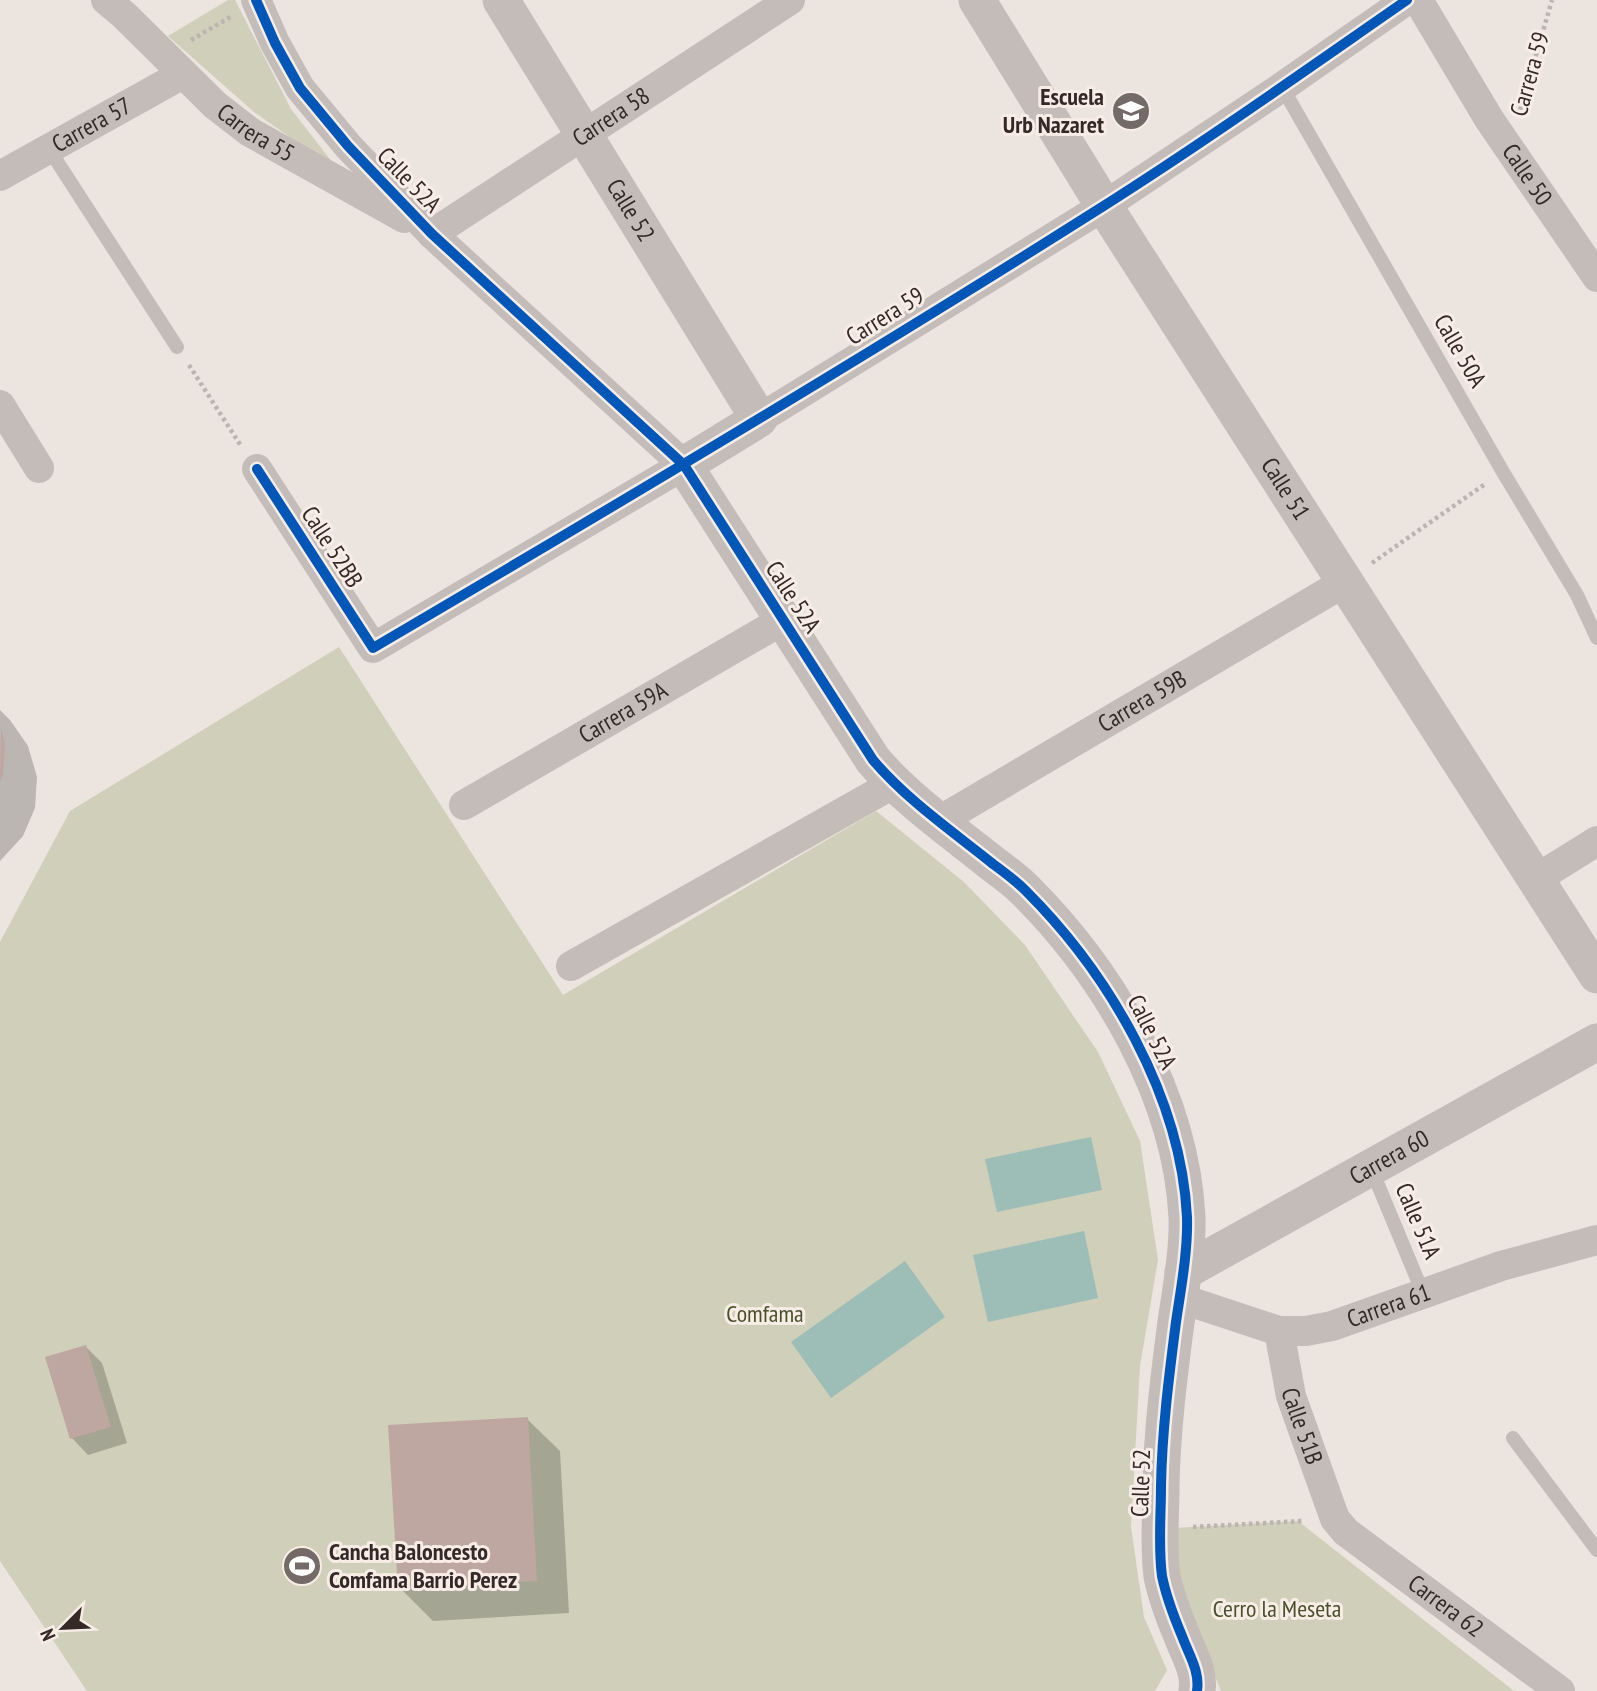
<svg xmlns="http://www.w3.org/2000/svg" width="1597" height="1691" viewBox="0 0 1597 1691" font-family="'PT Sans Narrow',sans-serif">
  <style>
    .green { fill: #cfcfba }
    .water { fill: #9dbdb7 }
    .shadow { fill: #0003 }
    .building { fill: #bea6a1 }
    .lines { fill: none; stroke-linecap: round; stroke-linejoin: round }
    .path { stroke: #bcb4b1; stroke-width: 4.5; stroke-dasharray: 3.5 3.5; stroke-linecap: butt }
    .service { stroke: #c4bcb8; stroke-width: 14 }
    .minor { stroke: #c4bcb8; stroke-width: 30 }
    .tertiary { stroke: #c4bcb8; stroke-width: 37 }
    .cycleway-casing { stroke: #f8ede6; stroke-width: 15 }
    .cycleway { stroke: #0057b8; stroke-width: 10 }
    .labels { text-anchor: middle; stroke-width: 6; stroke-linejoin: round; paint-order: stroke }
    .street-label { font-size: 24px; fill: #342927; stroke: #f8ede6 }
    .poi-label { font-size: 24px; font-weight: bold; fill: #342927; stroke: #f8ede6; text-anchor: end }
    .park-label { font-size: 24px; fill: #49512c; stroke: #f8ede6 }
  </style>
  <rect width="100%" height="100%" fill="#ebe4df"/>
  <!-- green -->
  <path class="green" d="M 228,0 L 235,0 L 291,109 L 340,172 L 254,112 L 168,36 Z
    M 339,647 L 563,995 L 876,811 L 964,882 L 1025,945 L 1098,1052 L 1140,1141 L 1158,1260 L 1140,1366 L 1131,1527 L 1144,1617 L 1167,1670 L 1155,1691 L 87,1691 L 0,1561 L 0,942 L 70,811 Z
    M 1298,1521 L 1514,1691 L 1221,1691 L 1178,1585 L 1174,1528 Z"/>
  <!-- water -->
  <path class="water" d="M 1091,1137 L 1102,1190 L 997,1212 L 985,1159 Z
    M 1084,1231 L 1098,1298 L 988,1322 L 973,1255 Z
    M 905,1261 L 945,1317 L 831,1398 L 791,1342 Z"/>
  <!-- shadow -->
  <path class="shadow" d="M 0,710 L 10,720 L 28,746 L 37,777 L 35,808 L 23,836 L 0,861 Z
    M 86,1347 L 102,1363 L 127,1443 L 88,1455 L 72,1438 Z
    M 527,1419 L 560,1451 L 569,1613 L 433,1621 L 400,1588 Z"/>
  <!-- building -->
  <path class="building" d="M 1,729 L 5,743 L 3,775 L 0,781 Z
    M 86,1345 L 111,1427 L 70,1439 L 45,1357 Z
    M 528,1417 L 537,1581 L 398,1589 L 388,1425 Z"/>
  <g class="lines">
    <!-- path -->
    <path class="path" d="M 191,40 L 232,16
      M 1520,110 L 1552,0
      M 189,365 L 241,446
      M 1372,563 L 1485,484
      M 1193,1527 L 1303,1521"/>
    <!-- service -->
    <path class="service" d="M 1282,87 L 1503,472 L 1577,595 L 1597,638
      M 49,149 L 177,347
      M 1371,1168 L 1423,1293
      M 1513,1438 L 1597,1550"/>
    <!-- minor -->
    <g class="minor">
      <path id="s1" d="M 106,0 L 124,15 L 215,105 L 250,132 L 404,218"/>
      <path d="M 256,0 L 275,43 L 300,88 L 348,146 L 432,234 L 684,465 L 373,648 L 257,469"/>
      <path id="s2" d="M 1418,0 L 1489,119 L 1597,277"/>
      <path id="s3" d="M 0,176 L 183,74"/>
      <path id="s4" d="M 432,234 L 790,0"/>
      <path d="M 0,405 L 39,468"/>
      <path d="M 759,419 L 1104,206 L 1282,87 L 1407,0"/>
      <path id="s5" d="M 464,805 L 783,620"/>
      <path id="s6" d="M 939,821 L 1345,582"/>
      <path d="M 1536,879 L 1597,841"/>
      <path d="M 571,966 L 893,784"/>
      <path id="s7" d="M 1179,1298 L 1279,1331 L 1306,1331 L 1332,1326 L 1501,1266 L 1597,1240"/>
      <path id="s8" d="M 1279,1331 L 1291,1396 L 1335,1519 L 1346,1532 L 1560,1691"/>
    </g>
    <!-- tertiary -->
    <g class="tertiary">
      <path id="s9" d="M 501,0 L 759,419 L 684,465 L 873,760 C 907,800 952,831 993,864 C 1004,872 1016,881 1026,891 C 1109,974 1181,1096 1187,1217 C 1188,1251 1181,1288 1176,1322 C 1169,1376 1162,1431 1161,1486 C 1161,1516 1158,1546 1162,1576 C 1166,1596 1174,1617 1182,1636 C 1189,1655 1200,1671 1197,1691"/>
      <path id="s10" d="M 977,0 L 1104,206 L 1597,975"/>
      <path id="s11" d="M 1183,1272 L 1597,1042"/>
    </g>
    <defs>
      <path id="cycleway" d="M 256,0 L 275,43 L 300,88 L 348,146 L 432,234 L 684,465 L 873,760 C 907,800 952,831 993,864 C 1004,872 1016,881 1026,891 C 1109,974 1181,1096 1187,1217 C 1188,1251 1181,1288 1176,1322 C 1169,1376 1162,1431 1161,1486 C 1161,1516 1158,1546 1162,1576 C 1166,1596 1174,1617 1182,1636 C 1189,1655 1200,1671 1197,1691
        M 257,469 L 373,648 C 618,504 862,359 1102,207 C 1206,141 1306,70 1407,0"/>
    </defs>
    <!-- cycleway casing -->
    <use href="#cycleway" class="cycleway-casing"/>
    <!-- cycleway -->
    <use href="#cycleway" class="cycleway"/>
  </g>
  <!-- icons -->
  <defs>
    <symbol id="school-disc" viewBox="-11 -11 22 22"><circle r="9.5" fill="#746a67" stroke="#f8ede6"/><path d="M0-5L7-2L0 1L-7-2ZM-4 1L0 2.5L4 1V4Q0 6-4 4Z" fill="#fff"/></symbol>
    <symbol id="stadium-disc" viewBox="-11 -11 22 22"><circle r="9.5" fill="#746a67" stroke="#f8ede6"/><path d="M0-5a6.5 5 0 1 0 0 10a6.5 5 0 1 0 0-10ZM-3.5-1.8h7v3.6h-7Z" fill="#fff"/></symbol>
  </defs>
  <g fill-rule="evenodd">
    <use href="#school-disc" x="1109" y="89" width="44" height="44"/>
    <use href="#stadium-disc" x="280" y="1544" width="44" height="44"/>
  </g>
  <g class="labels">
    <!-- street labels -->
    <g class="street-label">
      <text transform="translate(1530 74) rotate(-74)" y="8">Carrera 59</text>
      <text dy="8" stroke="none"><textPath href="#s4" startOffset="214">Carrera 58</textPath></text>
      <text dy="8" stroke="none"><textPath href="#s3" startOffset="105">Carrera 57</textPath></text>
      <text dy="8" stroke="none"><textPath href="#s1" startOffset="201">Carrera 55</textPath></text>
      <text dy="8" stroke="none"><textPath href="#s2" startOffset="206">Calle 50</textPath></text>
      <text transform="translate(409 180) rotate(46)" y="8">Calle 52A</text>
      <text dy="8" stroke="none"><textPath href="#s9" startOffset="247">Calle 52</textPath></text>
      <text transform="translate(885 316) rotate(-32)" y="8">Carrera 59</text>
      <text transform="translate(1460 351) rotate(60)" y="8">Calle 50A</text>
      <text dy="8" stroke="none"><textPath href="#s10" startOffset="578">Calle 51</textPath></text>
      <text transform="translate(332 547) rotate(57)" y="8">Calle 52BB</text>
      <text transform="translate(793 597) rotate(57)" y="8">Calle 52A</text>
      <text dy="8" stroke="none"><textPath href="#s6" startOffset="236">Carrera 59B</textPath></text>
      <text dy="8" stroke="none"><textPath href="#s5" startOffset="184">Carrera 59A</textPath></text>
      <text transform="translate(1152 1032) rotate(63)" y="8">Calle 52A</text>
      <text dy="8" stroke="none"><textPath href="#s11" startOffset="236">Carrera 60</textPath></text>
      <text transform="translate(1418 1221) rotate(67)" y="8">Calle 51A</text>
      <text dy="8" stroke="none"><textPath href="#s7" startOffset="219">Carrera 61</textPath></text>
      <text dy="8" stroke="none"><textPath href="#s8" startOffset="98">Calle 51B</textPath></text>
      <text transform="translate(1141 1483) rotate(-88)" y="8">Calle 52</text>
      <text dy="8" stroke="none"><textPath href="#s8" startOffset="338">Carrera 62</textPath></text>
    </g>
    <!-- poi labels -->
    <g class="poi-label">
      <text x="1104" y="105">Escuela<tspan x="1104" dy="28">Urb Nazaret</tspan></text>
      <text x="329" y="1560" text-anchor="start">Cancha Baloncesto<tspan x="329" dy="28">Comfama Barrio Perez</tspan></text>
    </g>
    <!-- park labels -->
    <g class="park-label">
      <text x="765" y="1322">Comfama</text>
      <text x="1277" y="1617">Cerro la Meseta</text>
    </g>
  </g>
  <!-- north arrow -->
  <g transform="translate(63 1628) rotate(246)" stroke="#f8ede6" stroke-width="5" paint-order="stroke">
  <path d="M0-5L12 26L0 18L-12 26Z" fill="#342927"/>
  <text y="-10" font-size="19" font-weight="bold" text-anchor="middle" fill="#342927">N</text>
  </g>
</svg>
